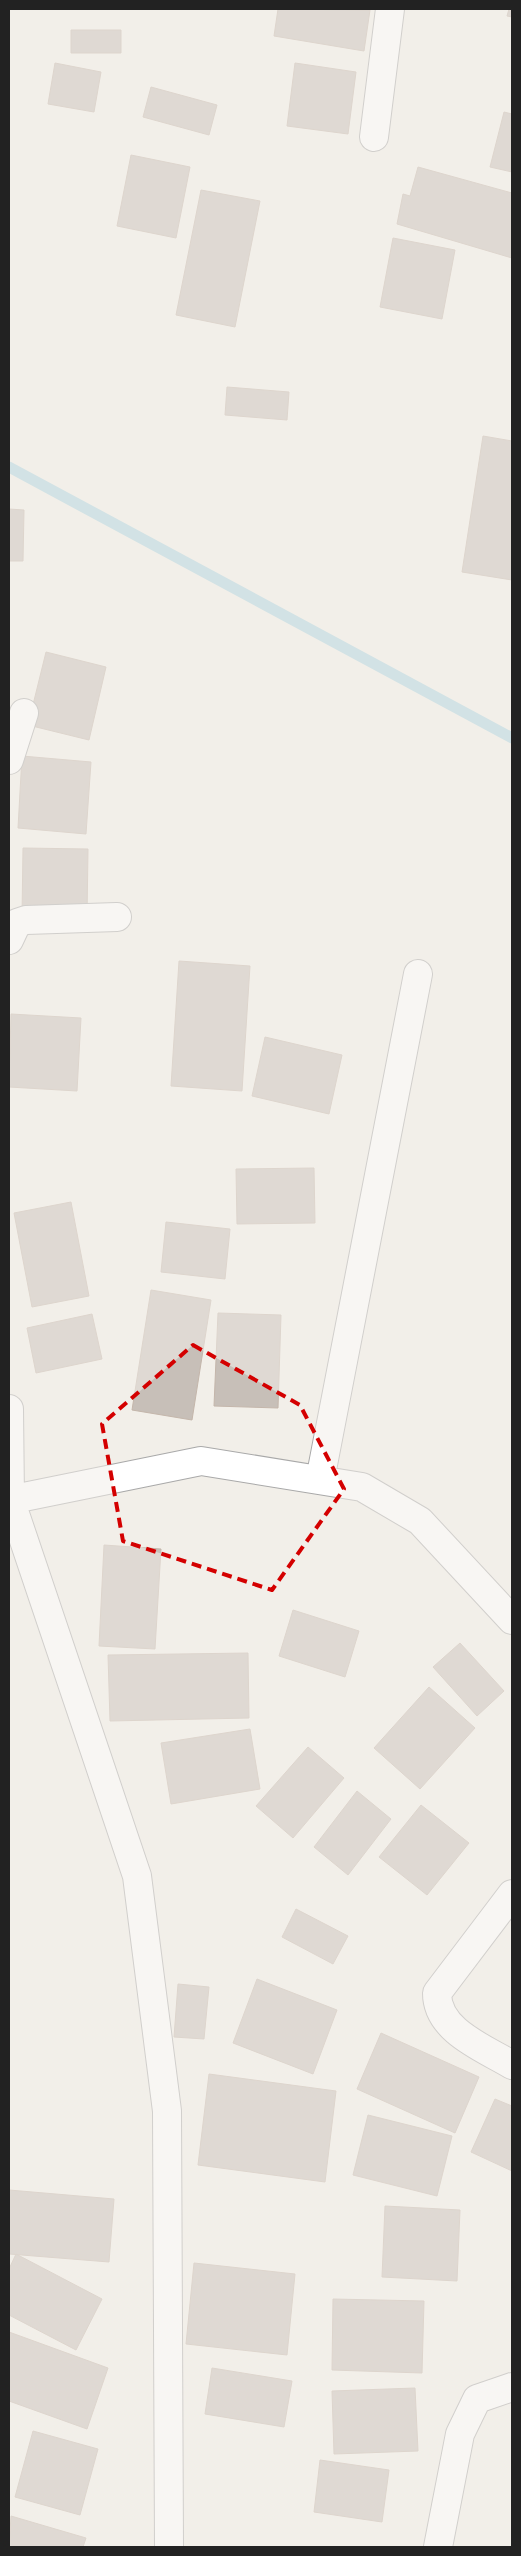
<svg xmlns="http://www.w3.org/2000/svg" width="521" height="2556" viewBox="0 0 521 2556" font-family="Montserrat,sans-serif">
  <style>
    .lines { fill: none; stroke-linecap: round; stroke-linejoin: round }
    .stream { stroke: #aad3df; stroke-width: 11 }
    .building { fill: #c7bfb8; stroke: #c4b6ab }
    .minor-casing { stroke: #a9a9a9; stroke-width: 30 }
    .minor { stroke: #fff; stroke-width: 28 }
    .marked { fill: none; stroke: #d40000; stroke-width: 4; stroke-dasharray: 10 6; stroke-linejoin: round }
  </style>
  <rect width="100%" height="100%" fill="#f2efe9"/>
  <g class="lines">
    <!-- stream -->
    <path class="stream" d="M 9,467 L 512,738"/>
  </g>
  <!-- building -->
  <path class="building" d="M 278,9 L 370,10 L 364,51 L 274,36 Z
    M 509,9 L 512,9 L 512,17 L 507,16 Z
    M 71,30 L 121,30 L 121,53 L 71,53 Z
    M 55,63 L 101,72 L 94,112 L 48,104 Z
    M 295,63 L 356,72 L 348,134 L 287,126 Z
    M 151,87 L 217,105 L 209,135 L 143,117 Z
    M 504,112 L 512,114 L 512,172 L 490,167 Z
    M 131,155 L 190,167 L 176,238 L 117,226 Z
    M 418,167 L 512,193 L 512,258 L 397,224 L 403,194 L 410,196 Z
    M 201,190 L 260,201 L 235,327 L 176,315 Z
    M 393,238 L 455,250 L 442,319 L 380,307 Z
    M 227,387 L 289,392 L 287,420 L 225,415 Z
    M 483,436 L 512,441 L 512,580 L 462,572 Z
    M 9,509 L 24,510 L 23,561 L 9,561 Z
    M 46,652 L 106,667 L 89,740 L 28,725 Z
    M 22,756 L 91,762 L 86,834 L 18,828 Z
    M 23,848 L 88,849 L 87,918 L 22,916 Z
    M 179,961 L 250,966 L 242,1091 L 171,1086 Z
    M 11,1014 L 81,1018 L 77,1091 L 9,1087 Z
    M 265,1037 L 342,1055 L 329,1114 L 252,1096 Z
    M 314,1168 L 315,1223 L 237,1224 L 236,1169 Z
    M 71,1202 L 89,1296 L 32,1307 L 14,1213 Z
    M 166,1222 L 230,1229 L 225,1279 L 161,1272 Z
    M 151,1290 L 211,1300 L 192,1420 L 132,1410 Z
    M 218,1313 L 281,1315 L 278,1408 L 214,1406 Z
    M 92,1314 L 102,1359 L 36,1373 L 27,1328 Z
    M 104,1545 L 161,1549 L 155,1649 L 99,1646 Z
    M 293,1610 L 359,1631 L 345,1677 L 279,1656 Z
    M 460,1643 L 504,1691 L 477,1716 L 433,1667 Z
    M 248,1653 L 249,1718 L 110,1721 L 108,1655 Z
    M 429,1687 L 475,1728 L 420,1789 L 374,1748 Z
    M 250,1729 L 260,1789 L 171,1804 L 161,1743 Z
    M 308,1747 L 344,1778 L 293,1838 L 256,1806 Z
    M 357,1791 L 391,1819 L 348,1875 L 314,1847 Z
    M 421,1805 L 469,1843 L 427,1895 L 379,1857 Z
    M 296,1909 L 348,1936 L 333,1964 L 282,1937 Z
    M 257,1979 L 337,2010 L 313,2074 L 233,2043 Z
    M 178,1984 L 209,1987 L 204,2039 L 174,2037 Z
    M 381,2033 L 479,2077 L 455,2133 L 357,2089 Z
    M 209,2074 L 336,2091 L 325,2182 L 198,2165 Z
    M 495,2099 L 512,2106 L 512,2171 L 471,2152 Z
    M 368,2115 L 452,2136 L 437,2196 L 353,2175 Z
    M 9,2190 L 114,2199 L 109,2262 L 9,2254 Z
    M 385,2206 L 460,2210 L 457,2281 L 382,2277 Z
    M 16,2254 L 102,2299 L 76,2350 L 9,2315 L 9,2269 Z
    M 194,2263 L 295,2274 L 287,2355 L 186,2344 Z
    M 333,2299 L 424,2301 L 422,2373 L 332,2370 Z
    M 9,2332 L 108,2368 L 87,2429 L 9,2401 Z
    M 212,2368 L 292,2381 L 284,2427 L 205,2414 Z
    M 415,2388 L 418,2451 L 334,2454 L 332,2391 Z
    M 33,2431 L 98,2449 L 80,2515 L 15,2497 Z
    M 320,2460 L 389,2470 L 382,2522 L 314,2512 Z
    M 11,2516 L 86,2538 L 83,2547 L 9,2547 Z"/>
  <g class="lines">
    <defs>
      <path id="minor" d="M 374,137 L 390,9
        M 9,760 L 24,713
        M 9,940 L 17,923 L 26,920 L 117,917
        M 9,1409 L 10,1499 L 137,1876 L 167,2111 L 169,2547
        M 320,1480 L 418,974
        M 9,1500 L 201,1461 L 362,1487 L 420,1521 L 512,1620
        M 512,1894 L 437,1993 C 437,2031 484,2048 512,2065
        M 438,2547 L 460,2434 L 477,2399 L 512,2387"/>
    </defs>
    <!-- minor casing -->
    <use href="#minor" class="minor-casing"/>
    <!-- minor -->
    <use href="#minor" class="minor"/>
  </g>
  <!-- marked area -->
  <path d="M0 0H521V2556H0ZM 193,1345 L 300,1405 L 344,1489 L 272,1590 L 123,1541 L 102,1424 Z" fill="#f2efe9" fill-opacity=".55" fill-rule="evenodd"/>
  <path class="marked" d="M 193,1345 L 300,1405 L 344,1489 L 272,1590 L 123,1541 L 102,1424 Z"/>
  <!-- border -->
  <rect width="521" height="2556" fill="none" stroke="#222222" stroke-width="20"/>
</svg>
